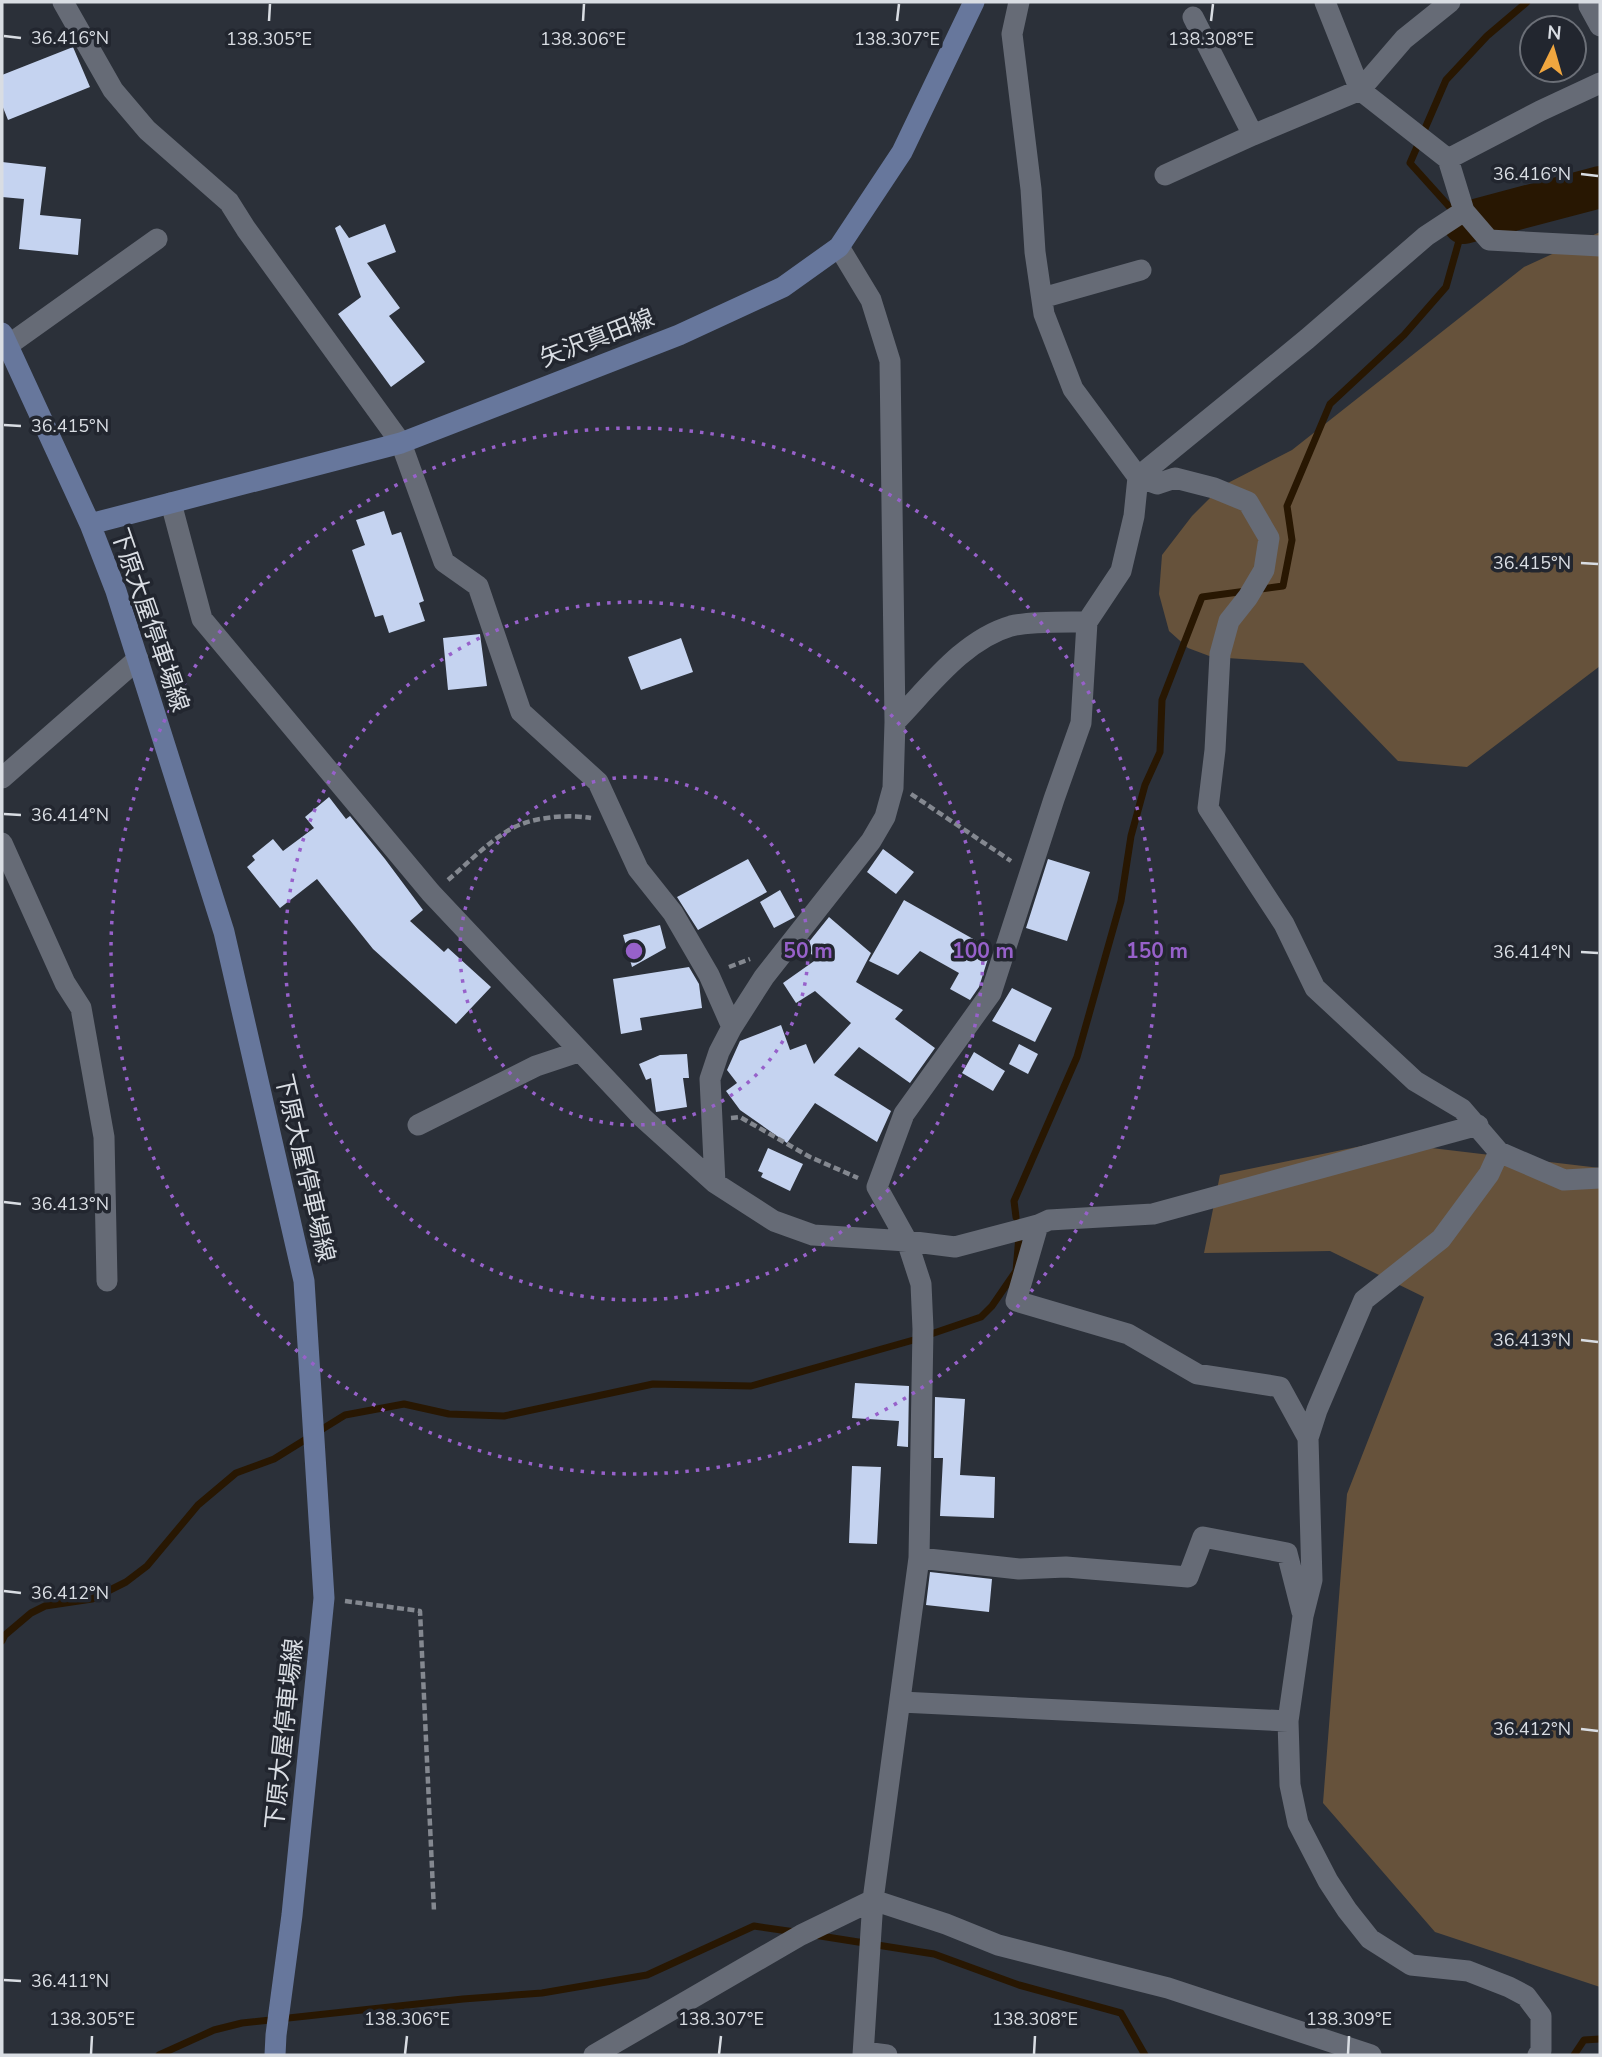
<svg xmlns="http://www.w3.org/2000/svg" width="1602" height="2057" viewBox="0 0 1602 2057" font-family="'Nunito Sans','Noto Sans JP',sans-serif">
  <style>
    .forest { fill: #66523b }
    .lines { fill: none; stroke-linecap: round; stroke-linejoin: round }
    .stream { stroke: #281702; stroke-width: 7 }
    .river { stroke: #281702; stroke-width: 42 }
    .building { fill: #c5d3f0 }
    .path { stroke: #848890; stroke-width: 4.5; stroke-dasharray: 7 3.5; stroke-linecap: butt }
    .street { stroke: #666b76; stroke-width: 21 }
    .secondary { stroke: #67779c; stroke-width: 21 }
    .ticks { fill: none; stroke: #d9dde3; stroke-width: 2.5 }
    .ring { fill: none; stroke: #9761ca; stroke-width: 3.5; stroke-dasharray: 3.5 7 }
    .labels { text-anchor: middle; stroke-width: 7; stroke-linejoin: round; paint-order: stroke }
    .street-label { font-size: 24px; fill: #d9dde3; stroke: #22262f }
    .ticks-label { font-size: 18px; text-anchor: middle; fill: #d9dde3; stroke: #22262f; stroke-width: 7; stroke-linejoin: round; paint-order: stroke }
    .centre { fill: #9761ca; stroke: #22262f; stroke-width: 3.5 }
    .ring-label { font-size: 21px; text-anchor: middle; font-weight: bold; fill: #9761ca; stroke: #22262f; stroke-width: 7; stroke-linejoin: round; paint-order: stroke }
  </style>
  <rect width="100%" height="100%" fill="#2b3039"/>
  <!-- forest -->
  <path class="forest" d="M 1600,232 L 1600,666 L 1467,767 L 1398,761 L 1303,663 L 1212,657 L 1188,648 L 1169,631 L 1159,594 L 1162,555 L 1192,516 L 1222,486 L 1292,450 L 1524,267 Z
    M 1381,1142 L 1600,1168 L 1600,1987 L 1435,1932 L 1323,1803 L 1347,1494 L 1424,1297 L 1330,1251 L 1204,1253 L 1220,1175 Z"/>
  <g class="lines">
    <!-- stream -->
    <path class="stream" d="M 1016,1217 L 1014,1201 L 1077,1057 L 1121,901 L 1131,836 L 1145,785 L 1160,752 L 1162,700 L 1202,597 L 1283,586 L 1292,540 L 1287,506 L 1330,404 L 1404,335 L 1446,287 L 1464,223 L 1410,163 L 1446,80 L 1487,36 L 1527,2
      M 931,1334 L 981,1317 L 992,1306 L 1016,1271 L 1019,1236
      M 2,1641 L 5,1635 L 31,1613 L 45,1606 L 92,1599 L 126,1582 L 147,1566 L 198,1505 L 236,1473 L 274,1459 L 345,1415 L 404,1404 L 449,1414 L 504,1416 L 653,1384 L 751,1386 L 917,1339
      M 814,1935 L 934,1954 L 1019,1985 L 1121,2013 L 1145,2055
      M 159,2055 L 214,2030 L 242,2023 L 463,1999 L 542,1993 L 647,1975 L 754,1926 L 795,1932
      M 1574,2055 L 1584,2040 L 1600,2039"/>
    <!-- river -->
    <path class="river" d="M 1464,223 L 1600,187"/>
  </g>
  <!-- building -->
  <path class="building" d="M 73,47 L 90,87 L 8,120 L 2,105 L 2,75 Z
    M 2,162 L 46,167 L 40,215 L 81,219 L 78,255 L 19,249 L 24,199 L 2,197 Z
    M 385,224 L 396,252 L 367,263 L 400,308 L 389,316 L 425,362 L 391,387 L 338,314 L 361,297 L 335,228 L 340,225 L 349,238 Z
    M 384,511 L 392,535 L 401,532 L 424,601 L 419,603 L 425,621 L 389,633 L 383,615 L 375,617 L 352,550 L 365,545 L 356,520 Z
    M 480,634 L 487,686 L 448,690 L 443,638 Z
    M 681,638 L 693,672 L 641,690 L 628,657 Z
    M 329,797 L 346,819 L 350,816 L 385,859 L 423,910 L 410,921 L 444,952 L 448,948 L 491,987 L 456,1024 L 373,949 L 317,879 L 280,908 L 247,867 L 255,860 L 252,856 L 273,839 L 283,851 L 314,828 L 305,817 Z
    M 883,849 L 914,872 L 896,894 L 867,872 Z
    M 748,859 L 767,892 L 698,930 L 677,897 Z
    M 1048,859 L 1090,872 L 1067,941 L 1026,928 Z
    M 780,890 L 795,917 L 774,928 L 760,902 Z
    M 904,900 L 991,949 L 979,987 L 970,1000 L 950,989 L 959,973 L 920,951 L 898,975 L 869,961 Z
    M 829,917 L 871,953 L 856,982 L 903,1010 L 895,1019 L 935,1048 L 910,1083 L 859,1047 L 834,1075 L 891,1111 L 877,1142 L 815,1103 L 787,1143 L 740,1110 L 726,1091 L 737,1083 L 727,1070 L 740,1041 L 781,1025 L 790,1050 L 806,1044 L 814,1064 L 851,1023 L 815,991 L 796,1003 L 783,983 L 817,959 L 804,948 Z
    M 660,925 L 666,948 L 632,967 L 623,935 Z
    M 689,967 L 699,984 L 702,1008 L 640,1018 L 642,1030 L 621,1034 L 613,979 Z
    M 1012,988 L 1052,1008 L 1035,1042 L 992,1021 Z
    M 1019,1044 L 1038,1054 L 1028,1074 L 1009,1064 Z
    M 974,1052 L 1005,1071 L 993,1091 L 962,1073 Z
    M 687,1054 L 689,1078 L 683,1078 L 687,1107 L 656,1112 L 651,1078 L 646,1080 L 639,1064 L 660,1055 Z
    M 768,1148 L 803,1164 L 790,1191 L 761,1177 L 763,1173 L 758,1171 Z
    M 855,1383 L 909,1386 L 908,1447 L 897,1446 L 899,1421 L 852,1418 Z
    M 935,1397 L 965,1399 L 960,1475 L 995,1477 L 994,1518 L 940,1516 L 943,1458 L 934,1458 Z
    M 852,1466 L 881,1467 L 877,1544 L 849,1543 Z
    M 930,1572 L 992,1579 L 989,1612 L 926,1605 Z"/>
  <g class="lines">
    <!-- path -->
    <path class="path" d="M 911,794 L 1011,861
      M 448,880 C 467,864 487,843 509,830 C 531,817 566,814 591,818
      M 729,967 L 750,959
      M 731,1118 L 740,1117 L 810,1157 L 858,1178
      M 345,1601 L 420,1611 L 434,1911"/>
    <!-- street -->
    <path class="street" d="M 63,2 L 113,90 L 147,130 L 229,202 L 246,229 L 401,443 L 444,562 L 478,586 L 521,712 L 598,782 L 638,869 L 673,913 L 709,975 L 732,1027
      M 1019,2 L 1012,34 L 1031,189 L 1035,252 L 1044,314 L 1073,389 L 1138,477 L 1157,484 L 1175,478 L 1214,488 L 1248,502 L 1269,538 L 1264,570 L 1248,597 L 1229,621 L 1220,654 L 1215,750 L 1208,808 L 1284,924 L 1315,988 L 1415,1081 L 1462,1109 L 1499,1152 L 1564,1180 L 1600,1178
      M 1589,2 L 1589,6 L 1600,26
      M 1193,17 L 1253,135 L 1360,90 L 1404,39 L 1450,2
      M 1448,159 L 1540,111 L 1600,83
      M 1165,175 L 1253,135
      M 1464,211 L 1489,240 L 1600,246
      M 1042,298 L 1141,270
      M 7,346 L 157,239
      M 171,503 L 202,619 L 431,893 L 643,1118 L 715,1183 L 774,1221 L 813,1235 L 907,1241 L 955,1247 L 1038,1225 L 1049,1220 L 1153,1214 L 1478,1125
      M 895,722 C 929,687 963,640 1011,626 C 1030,621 1066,622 1087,622
      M 2,778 L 138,659
      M 2,843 L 65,983 L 81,1008 L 104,1137 L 107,1281
      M 418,1125 L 536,1066 L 578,1052
      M 1499,1152 L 1489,1174 L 1441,1239 L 1364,1300 L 1317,1410 L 1308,1438 L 1312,1580 L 1303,1616 L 1288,1721 L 1290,1785 L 1298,1823 L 1328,1881 L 1347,1910 L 1370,1939 L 1411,1965 L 1468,1971 L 1509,1987 L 1526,1996 L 1541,2016 L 1541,2051 L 1538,2055
      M 715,1183 L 710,1079 L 719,1052 L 732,1027 L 764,977 L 871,841 L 885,817 L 893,788 L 895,722 L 890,361 L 871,300 L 839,247
      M 1038,1225 L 1016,1301 L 1128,1334 L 1197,1374 L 1280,1387 L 1308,1438
      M 919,1558 L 1019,1569 L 1066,1567 L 1188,1577 L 1203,1537 L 1287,1553 L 1302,1612
      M 901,1702 L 1288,1721
      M 864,2052 L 887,2055
      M 594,2055 L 801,1935 L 873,1900 L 946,1924 L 998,1945 L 1168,1988 L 1371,2055
      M 863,2055 L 873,1900 L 919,1558 L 923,1329 L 921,1284 L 907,1241 L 877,1187 L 904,1114 L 991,993 L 1054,799 L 1081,723 L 1087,622 L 1121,571 L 1134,516 L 1138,477 L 1307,339 L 1426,236 L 1464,211 L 1448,159 L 1360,90 L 1325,2"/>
    <!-- secondary -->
    <path class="secondary" d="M 2,333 L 90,524 L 116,591 L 224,932 L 304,1281 L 324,1598 L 292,1915 L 276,2035 L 275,2055
      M 90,524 L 401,443 L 679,335 L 783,287 L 839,247 L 902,152 L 974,2"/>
  </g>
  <!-- ticks -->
  <path class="ticks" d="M 269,21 L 270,4M 583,21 L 584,4M 897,21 L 899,4M 1211,21 L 1213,4M 4,36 L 21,38M 1581,174 L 1598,176M 4,425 L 21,426M 1581,563 L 1598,564M 4,814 L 21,815M 1581,952 L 1598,953M 4,1202 L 21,1204M 1581,1340 L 1598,1342M 4,1591 L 21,1593M 1581,1729 L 1598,1731M 4,1980 L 21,1981M 91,2054 L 92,2036M 405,2054 L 407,2036M 719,2054 L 721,2036M 1034,2054 L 1035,2036M 1348,2054 L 1349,2036"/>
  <!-- distance rings -->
  <g class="ring">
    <circle cx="634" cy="951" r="174"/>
    <circle cx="634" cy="951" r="349"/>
    <circle cx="634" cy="951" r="523"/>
  </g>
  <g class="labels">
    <!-- street labels -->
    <g class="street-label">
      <text transform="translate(597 338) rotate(-21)" y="8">矢沢真田線</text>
      <text transform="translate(150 620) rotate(71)" y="8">下原大屋停車場線</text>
      <text transform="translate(305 1168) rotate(77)" y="8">下原大屋停車場線</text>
      <text transform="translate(284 1734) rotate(-84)" y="8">下原大屋停車場線</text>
    </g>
  </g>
  <g class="ticks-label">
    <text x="70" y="44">36.416°N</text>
    <text x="269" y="45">138.305°E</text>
    <text x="583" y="45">138.306°E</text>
    <text x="897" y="45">138.307°E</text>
    <text x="1211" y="45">138.308°E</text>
    <text x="1532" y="180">36.416°N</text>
    <text x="70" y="432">36.415°N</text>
    <text x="1532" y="569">36.415°N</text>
    <text x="70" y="821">36.414°N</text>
    <text x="1532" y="958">36.414°N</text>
    <text x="70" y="1210">36.413°N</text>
    <text x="1532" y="1346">36.413°N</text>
    <text x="70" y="1599">36.412°N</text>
    <text x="1532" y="1735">36.412°N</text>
    <text x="70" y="1987">36.411°N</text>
    <text x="92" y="2025">138.305°E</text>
    <text x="407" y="2025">138.306°E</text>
    <text x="721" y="2025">138.307°E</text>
    <text x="1035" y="2025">138.308°E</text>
    <text x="1349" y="2025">138.309°E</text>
  </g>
  <circle cx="634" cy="951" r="10" class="centre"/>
  <g class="ring-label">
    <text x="808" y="958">50 m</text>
    <text x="983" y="958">100 m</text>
    <text x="1157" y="958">150 m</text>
  </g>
  <!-- border -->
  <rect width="1602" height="2057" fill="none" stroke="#d9dde3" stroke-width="7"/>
  <!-- north arrow -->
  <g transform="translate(1553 49) rotate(5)"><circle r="33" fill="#22262f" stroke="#6b6f77" stroke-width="2"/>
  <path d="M0-5L12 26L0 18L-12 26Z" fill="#f0a63f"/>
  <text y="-10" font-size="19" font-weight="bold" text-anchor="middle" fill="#d9dde3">N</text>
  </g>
</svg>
